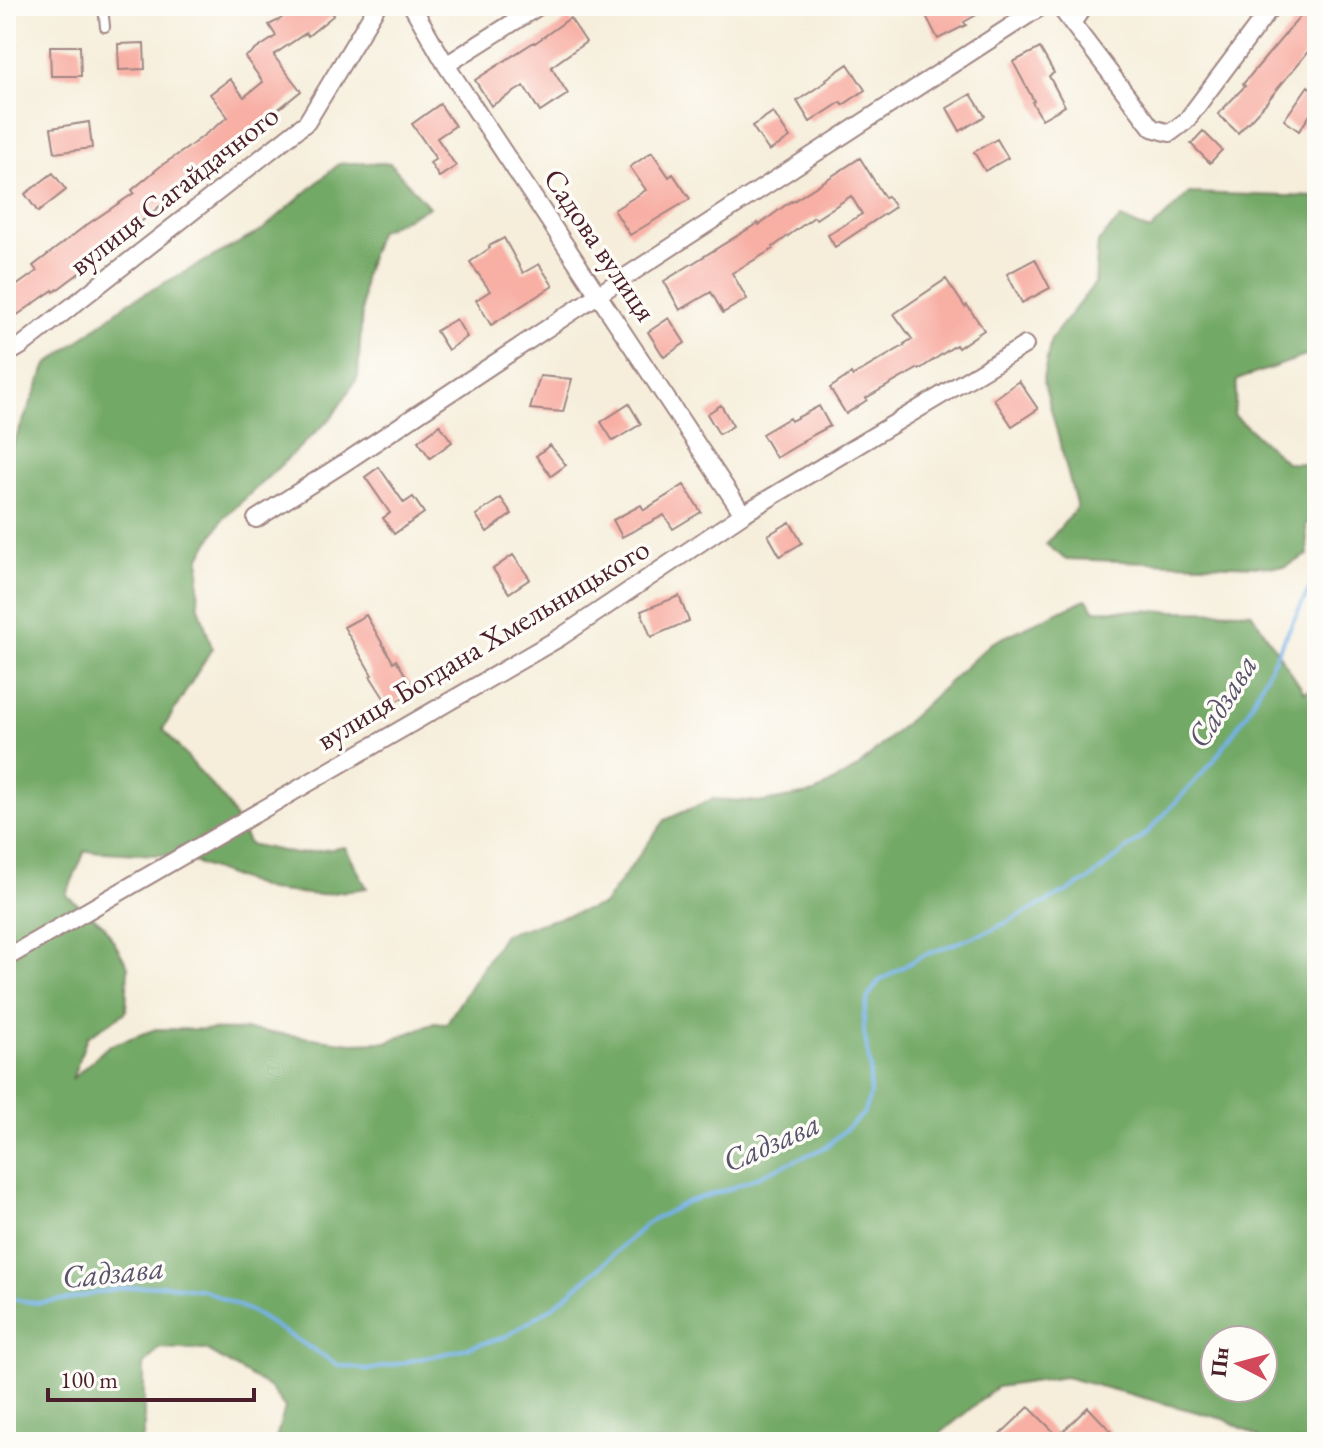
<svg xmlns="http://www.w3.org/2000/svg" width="1323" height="1448" viewBox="0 0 1323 1448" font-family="'EB Garamond',serif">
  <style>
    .forest { fill: #73a966; stroke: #5e6448; stroke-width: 2; fill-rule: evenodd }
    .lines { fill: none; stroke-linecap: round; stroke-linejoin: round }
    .stream { stroke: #76b2e8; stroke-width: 4 }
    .building { fill: #f8afa4 }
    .service-casing { stroke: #a08683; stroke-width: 12 }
    .minor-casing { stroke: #a08683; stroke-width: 20 }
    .service { stroke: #fff; stroke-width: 8 }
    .minor { stroke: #fff; stroke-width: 16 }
    .labels { text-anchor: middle; stroke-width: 7; stroke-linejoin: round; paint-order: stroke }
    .street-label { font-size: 30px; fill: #4a1f2b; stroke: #fdfcf7 }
    .water-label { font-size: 32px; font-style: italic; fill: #59526d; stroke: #fdfcf7 }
  </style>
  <rect width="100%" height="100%" fill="#fdfcf7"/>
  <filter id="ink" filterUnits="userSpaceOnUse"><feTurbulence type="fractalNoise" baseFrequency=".0125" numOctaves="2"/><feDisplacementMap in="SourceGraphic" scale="16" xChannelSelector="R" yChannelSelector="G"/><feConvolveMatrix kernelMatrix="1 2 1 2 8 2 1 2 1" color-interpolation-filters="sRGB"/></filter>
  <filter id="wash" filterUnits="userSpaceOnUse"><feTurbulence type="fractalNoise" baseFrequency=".006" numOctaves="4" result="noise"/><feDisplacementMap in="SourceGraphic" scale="32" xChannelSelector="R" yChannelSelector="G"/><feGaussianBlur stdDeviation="1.8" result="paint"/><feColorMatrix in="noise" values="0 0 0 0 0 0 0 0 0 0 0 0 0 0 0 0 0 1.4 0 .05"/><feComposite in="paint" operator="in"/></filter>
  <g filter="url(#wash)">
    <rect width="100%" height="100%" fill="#f6eedb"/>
    <!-- forest -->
    <path class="forest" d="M 340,163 L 390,163 L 429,207 L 378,232 L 364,276 L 358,377 L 332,417 L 223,519 L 200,557 L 198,603 L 212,648 L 163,729 L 227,803 L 249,844 L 296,854 L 345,847 L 367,888 L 318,895 L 268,890 L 178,856 L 85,851 L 66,895 L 104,925 L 128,966 L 126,1012 L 87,1037 L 72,1079 L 108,1046 L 156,1029 L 251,1030 L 351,1043 L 387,1042 L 434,1023 L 446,1024 L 504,934 L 603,905 L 665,820 L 712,799 L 763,802 L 814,793 L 857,768 L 991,643 L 1086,599 L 1095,610 L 1251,612 L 1304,692 L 1317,686 L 1317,1442 L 1259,1442 L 1258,1437 L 1227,1420 L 1065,1377 L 997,1387 L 930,1442 L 893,1442 L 888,1440 L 872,1442 L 275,1442 L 285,1408 L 270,1388 L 206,1350 L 159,1348 L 144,1365 L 144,1430 L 142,1442 L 6,1442 L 6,461 L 47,365 L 129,302 L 261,231 ZM 1215,1340 L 1263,1340 L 1263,1388 L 1215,1388 Z
      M 1189,193 L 1317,197 L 1317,352 L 1237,380 L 1234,415 L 1287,463 L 1317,464 L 1317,520 L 1306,524 L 1308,555 L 1285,567 L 1065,559 L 1046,544 L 1077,508 L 1043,379 L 1051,339 L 1095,283 L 1098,242 L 1121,218 L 1150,231 Z"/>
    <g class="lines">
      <!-- stream -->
      <path class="stream" d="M 6,1298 L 36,1303 L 70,1299 L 114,1289 L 165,1285 L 204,1290 L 252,1312 L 338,1365 L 368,1370 L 452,1352 L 505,1337 L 551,1308 L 598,1269 L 646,1224 L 686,1202 L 730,1189 L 826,1147 L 863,1114 L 870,1096 L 870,1066 L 864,1032 L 864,1015 L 868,997 L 879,981 L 922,956 L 994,929 L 1087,881 L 1148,832 L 1212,763 L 1247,713 L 1317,574"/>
    </g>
    <g id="blocks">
      <!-- building -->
      <path class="building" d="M 297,6 L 326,6 L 334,15 L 308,36 L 306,33 L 275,54 L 274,56 L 301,91 L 265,120 L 266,122 L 202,172 L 204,174 L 179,190 L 142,221 L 102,248 L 106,253 L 54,292 L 53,290 L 16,316 L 6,303 L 6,293 L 37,271 L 33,266 L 85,226 L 134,193 L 132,190 L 162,165 L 186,149 L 228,117 L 210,94 L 230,79 L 244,97 L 263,82 L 245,57 L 276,36 L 269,25 L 279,20 Z
        M 936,6 L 992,6 L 964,22 L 966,25 L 938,39 L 924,12 Z
        M 1309,6 L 1317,6 L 1317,41 L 1265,104 L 1238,133 L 1218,114 L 1245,86 L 1243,84 Z
        M 570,18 L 586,42 L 551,67 L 568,94 L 540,112 L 524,86 L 491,106 L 475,80 L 534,42 L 535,43 Z
        M 144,43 L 145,69 L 119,70 L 118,44 Z
        M 50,46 L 80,46 L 81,76 L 51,76 Z
        M 1040,48 L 1054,73 L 1049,76 L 1065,106 L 1042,119 L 1032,102 L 1034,101 L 1013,62 Z
        M 848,64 L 865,90 L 843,105 L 841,102 L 810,122 L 797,101 L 827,81 L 826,79 Z
        M 1308,86 L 1317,93 L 1317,105 L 1299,131 L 1284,120 Z
        M 971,94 L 985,116 L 960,131 L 947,108 Z
        M 440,104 L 455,126 L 437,138 L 456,166 L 439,177 L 430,163 L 436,159 L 412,124 Z
        M 773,112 L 790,138 L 769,151 L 752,126 Z
        M 89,122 L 92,148 L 55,153 L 51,128 Z
        M 1203,131 L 1222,150 L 1210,163 L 1191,144 Z
        M 997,139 L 1008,158 L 985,171 L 974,152 Z
        M 652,152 L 669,177 L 673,174 L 690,199 L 630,235 L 614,210 L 646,190 L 630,167 Z
        M 860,158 L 885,198 L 887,196 L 895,207 L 835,247 L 828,235 L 862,214 L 851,196 L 816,219 L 814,217 L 773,247 L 773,249 L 732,273 L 747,299 L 723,313 L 711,292 L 680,310 L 664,281 L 758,223 L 759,225 L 791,201 L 792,202 Z
        M 53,173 L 66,190 L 38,212 L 25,194 Z
        M 504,238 L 523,273 L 539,264 L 553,286 L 491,325 L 476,300 L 490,291 L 470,262 L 490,248 L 489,246 Z
        M 1035,259 L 1050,288 L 1022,303 L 1007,274 Z
        M 946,279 L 965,307 L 967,305 L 984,330 L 958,348 L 956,345 L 920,369 L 919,368 L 866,398 L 867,400 L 846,414 L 830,388 L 851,374 L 852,376 L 905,345 L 904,344 L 912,339 L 894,314 Z
        M 669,318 L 685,343 L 664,357 L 648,332 Z
        M 456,319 L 467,337 L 448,350 L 436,331 Z
        M 540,376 L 572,379 L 563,412 L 530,409 Z
        M 1019,381 L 1038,409 L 1012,426 L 994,399 Z
        M 629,404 L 641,424 L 613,441 L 601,422 Z
        M 721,405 L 733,426 L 719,434 L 707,414 Z
        M 819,406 L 830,426 L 802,441 L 803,442 L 776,458 L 762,434 L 789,418 L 791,421 Z
        M 440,425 L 452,442 L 430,458 L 418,441 Z
        M 550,445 L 566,465 L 551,476 L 536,456 Z
        M 379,467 L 404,503 L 413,497 L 424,513 L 394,534 L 383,518 L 390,513 L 365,477 Z
        M 684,485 L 701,512 L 673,529 L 664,515 L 622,537 L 613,520 L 641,505 L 644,510 Z
        M 501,498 L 512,514 L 487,532 L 476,515 Z
        M 790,522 L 802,543 L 780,556 L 768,535 Z
        M 513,555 L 530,579 L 509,593 L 493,569 Z
        M 679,596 L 689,621 L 651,637 L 641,611 Z
        M 366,615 L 393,662 L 396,660 L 415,690 L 389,706 L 370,676 L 372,675 L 344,627 Z
        M 1029,1407 L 1058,1436 L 1088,1407 L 1121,1442 L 992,1442 Z"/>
    </g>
  </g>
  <g filter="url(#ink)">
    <use href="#blocks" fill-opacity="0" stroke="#a08683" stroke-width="2"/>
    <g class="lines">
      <defs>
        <path id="service" d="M 103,6 L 105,27
          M 1075,26 L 1089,6"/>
        <path id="minor" d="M 412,6 L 446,65 L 743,514
          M 1059,6 L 1152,128 L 1170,133 L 1186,121 L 1272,6
          M 446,65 L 539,6
          M 6,355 L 21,346 L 307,122 L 377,6
          M 256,519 L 344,463 L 599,294 L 1042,6
          M 6,958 L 559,638 L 743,514 L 1025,345"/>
      </defs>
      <!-- service casing -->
      <use href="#service" class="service-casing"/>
      <!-- minor casing -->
      <use href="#minor" class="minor-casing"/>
      <!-- service -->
      <use href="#service" class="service"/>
      <!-- minor -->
      <use href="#minor" class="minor"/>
    </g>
  </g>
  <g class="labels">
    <!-- street labels -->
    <g class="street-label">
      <text transform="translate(174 190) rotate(-38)" y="10">вулиця Сагайдачного</text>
      <text transform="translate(600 245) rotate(56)" y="10">Садова вулиця</text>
      <text transform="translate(483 644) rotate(-31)" y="10">вулиця Богдана Хмельницького</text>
    </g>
    <!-- water labels -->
    <g class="water-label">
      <text transform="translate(1222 701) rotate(-58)" y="11">Садзава</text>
      <text transform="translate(771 1142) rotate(-24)" y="11">Садзава</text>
      <text transform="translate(113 1272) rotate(-6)" y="11">Садзава</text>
    </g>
  </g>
  <!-- margin -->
  <rect width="1323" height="1448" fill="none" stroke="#fdfcf7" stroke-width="32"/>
  <!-- north arrow -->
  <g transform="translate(1239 1364) rotate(276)"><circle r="38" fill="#fdfcf7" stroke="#b5a4a5" stroke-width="2"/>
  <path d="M0-6L14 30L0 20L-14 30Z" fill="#d1495b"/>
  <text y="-12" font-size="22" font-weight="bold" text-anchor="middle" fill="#4a1f2b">Пн</text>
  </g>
  <!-- scale -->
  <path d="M48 1388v12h206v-12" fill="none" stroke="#4a1f2b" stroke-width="4"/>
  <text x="60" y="1388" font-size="24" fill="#4a1f2b" stroke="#fdfcf7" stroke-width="6" paint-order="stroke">100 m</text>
</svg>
